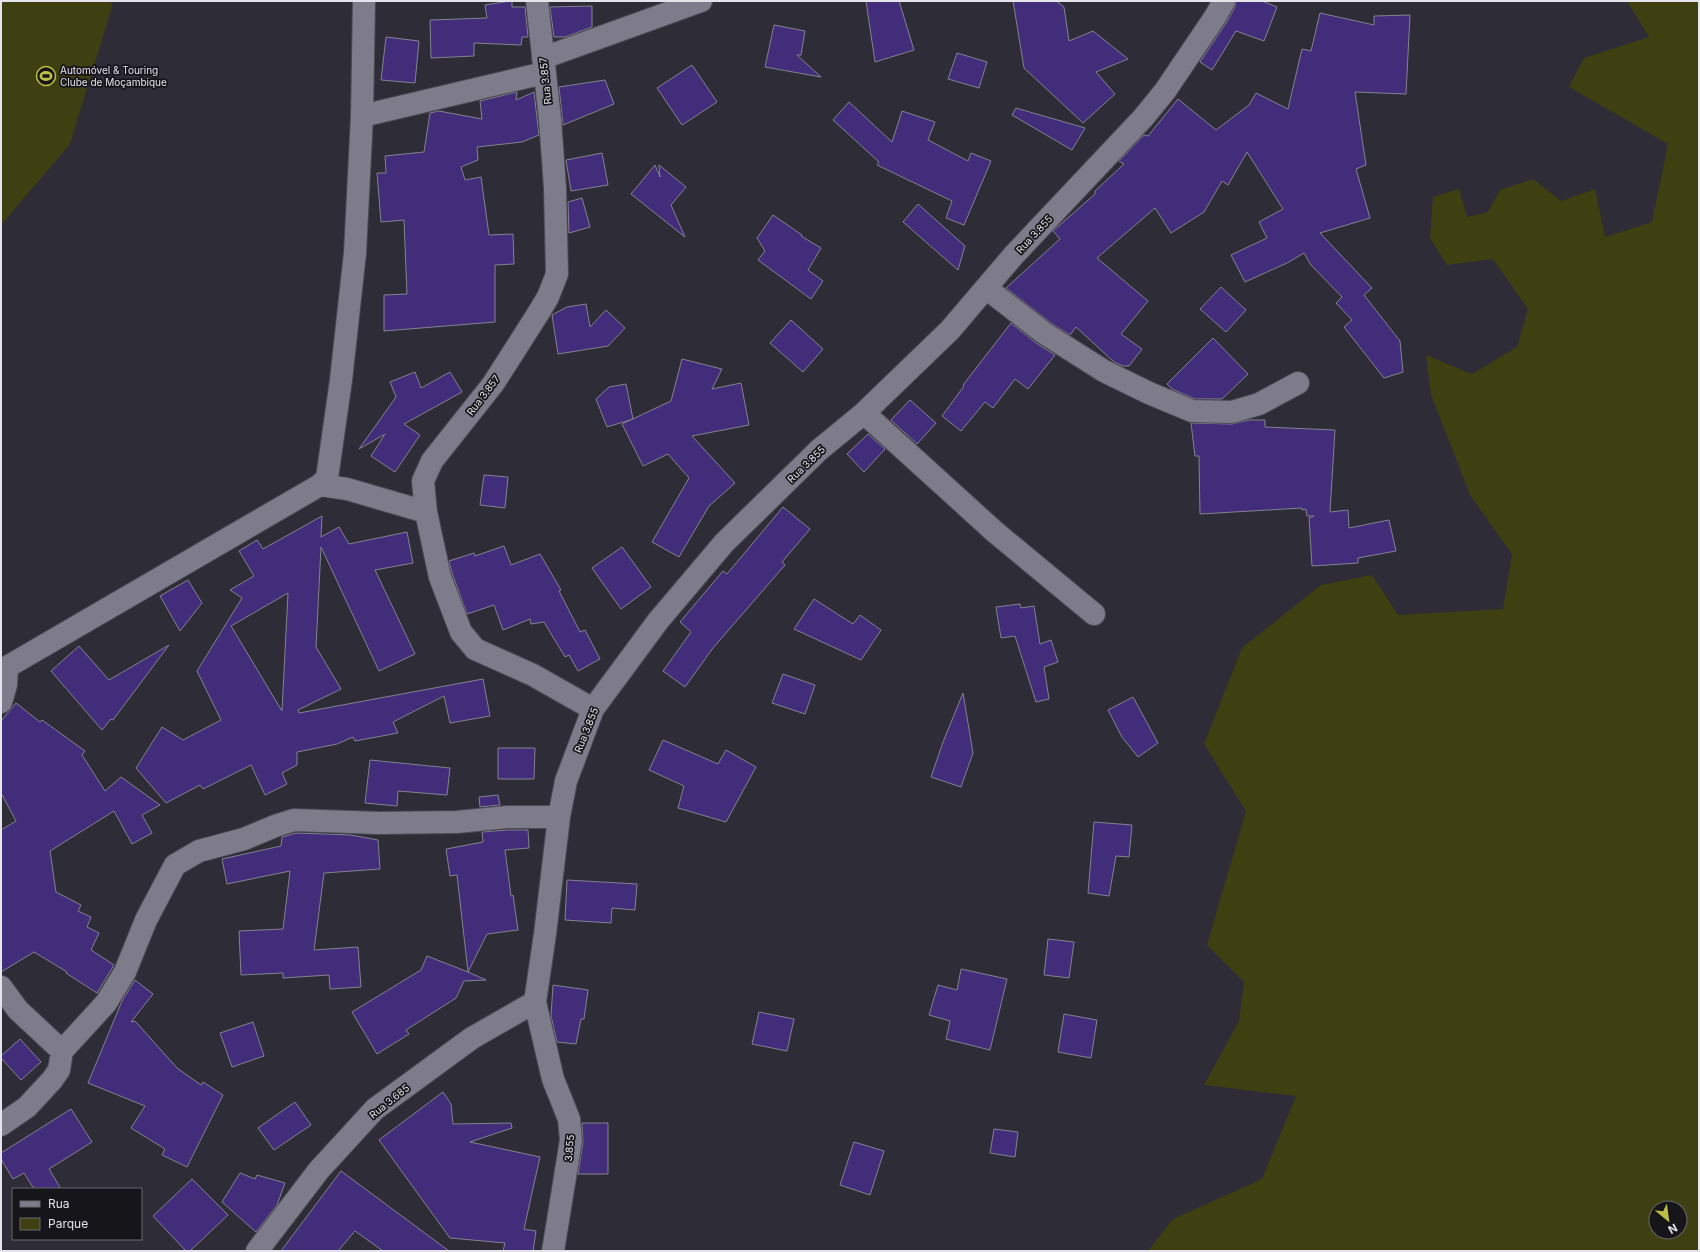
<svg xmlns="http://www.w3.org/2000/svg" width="1700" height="1252" viewBox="0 0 1700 1252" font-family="Inter,sans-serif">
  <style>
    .green { fill: #3f4012; fill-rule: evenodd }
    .building { fill: #412d7a; stroke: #848290; fill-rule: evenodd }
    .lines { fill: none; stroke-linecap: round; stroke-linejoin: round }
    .minor-casing { stroke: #4c4a54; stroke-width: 24 }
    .minor { stroke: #7e7c8a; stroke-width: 22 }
    .labels { text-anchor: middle; stroke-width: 3.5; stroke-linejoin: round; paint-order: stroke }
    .poi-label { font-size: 10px; fill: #e5e4ec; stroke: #16151a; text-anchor: start }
    .street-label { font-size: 10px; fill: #e5e4ec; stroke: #16151a }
  </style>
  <rect width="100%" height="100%" fill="#2d2c37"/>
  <!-- green -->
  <path class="green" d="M 1,1 L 111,1 L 112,7 L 70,144 L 1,225 Z
    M 1627,1 L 1699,1 L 1699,1251 L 1148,1251 L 1173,1219 L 1262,1179 L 1296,1096 L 1204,1085 L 1239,1021 L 1244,982 L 1207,945 L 1246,811 L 1204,744 L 1242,648 L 1321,585 L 1372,575 L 1398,615 L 1503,609 L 1512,554 L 1470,495 L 1431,395 L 1426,355 L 1472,374 L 1517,347 L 1528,309 L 1493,259 L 1447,265 L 1430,238 L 1433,197 L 1459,189 L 1467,217 L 1488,212 L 1500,190 L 1533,179 L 1561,201 L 1595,189 L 1605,237 L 1652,222 L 1668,144 L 1569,87 L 1584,58 L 1649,37 ZM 1656,1208 L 1680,1208 L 1680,1232 L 1656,1232 Z"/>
  <!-- building -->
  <path class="building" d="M 510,1 L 512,1 L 512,7 L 525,7 L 528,37 L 522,37 L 521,45 L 474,43 L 474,56 L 431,58 L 430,20 L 487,18 L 485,5 Z
    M 866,1 L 899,1 L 914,50 L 875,62 Z
    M 1013,1 L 1056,1 L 1064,7 L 1069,41 L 1093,31 L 1128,59 L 1096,72 L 1115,94 L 1083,123 L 1024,68 Z
    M 1236,1 L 1262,1 L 1277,7 L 1264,41 L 1236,31 L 1212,70 L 1200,62 L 1226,23 L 1235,7 Z
    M 592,6 L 592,27 L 565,37 L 554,37 L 550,7 Z
    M 1320,13 L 1374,25 L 1374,16 L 1410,15 L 1406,94 L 1355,92 L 1366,165 L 1356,169 L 1370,218 L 1320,233 L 1372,288 L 1364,295 L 1400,341 L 1403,372 L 1384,378 L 1344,327 L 1352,320 L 1336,303 L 1342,297 L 1311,265 L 1304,253 L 1289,262 L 1245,282 L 1231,255 L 1267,238 L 1259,222 L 1283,209 L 1247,152 L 1228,185 L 1222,181 L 1204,212 L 1171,233 L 1155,208 L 1097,258 L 1148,301 L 1121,334 L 1142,349 L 1129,366 L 1123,366 L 1114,362 L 1076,327 L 1070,335 L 1051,323 L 1006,288 L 1060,239 L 1053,231 L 1095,194 L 1095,191 L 1124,164 L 1119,161 L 1144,135 L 1148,136 L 1178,99 L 1216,130 L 1249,105 L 1256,93 L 1288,109 L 1302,49 L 1311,51 Z
    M 774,25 L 805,31 L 801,55 L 797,55 L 821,77 L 765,67 Z
    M 386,37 L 419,41 L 415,83 L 381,80 Z
    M 957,53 L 987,62 L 979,88 L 948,79 Z
    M 692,65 L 717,102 L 682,125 L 657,88 Z
    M 605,80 L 614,104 L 563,125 L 559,87 Z
    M 517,92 L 516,100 L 534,92 L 539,135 L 522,142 L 477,147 L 478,160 L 461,167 L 465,180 L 481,177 L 489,235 L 513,234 L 514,264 L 495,265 L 495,322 L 384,331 L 384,295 L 407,294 L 404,220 L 381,222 L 377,173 L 386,173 L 385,156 L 424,152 L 430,113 L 439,111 L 482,119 L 480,101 Z
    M 849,102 L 892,142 L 902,111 L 935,122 L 928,140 L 968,161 L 971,153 L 991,161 L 964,225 L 946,218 L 952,201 L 877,165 L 879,162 L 833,120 Z
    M 1016,108 L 1085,128 L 1072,150 L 1012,115 Z
    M 602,153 L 608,185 L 571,191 L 566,160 Z
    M 655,165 L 660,177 L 659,165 L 686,187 L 671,205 L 685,237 L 631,194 Z
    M 582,198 L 590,227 L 569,233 L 568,202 Z
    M 918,204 L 965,246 L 958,270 L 903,222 Z
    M 773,215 L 802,235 L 801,236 L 821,248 L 808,270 L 823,281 L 811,299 L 758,260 L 765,251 L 757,238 Z
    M 1221,287 L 1246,310 L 1226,332 L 1200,309 Z
    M 586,304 L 590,327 L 606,310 L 625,328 L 608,346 L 558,354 L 552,315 L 567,307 Z
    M 791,320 L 823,349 L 803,372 L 770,343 Z
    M 1011,323 L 1036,343 L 1055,355 L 1028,389 L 1015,379 L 993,408 L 985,402 L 961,431 L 942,416 L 964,386 L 963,385 Z
    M 1213,338 L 1248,374 L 1222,399 L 1195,399 L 1172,389 L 1167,384 Z
    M 682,359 L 722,369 L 712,389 L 741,383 L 749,425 L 692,436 L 735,483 L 709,506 L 679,557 L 652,542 L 689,478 L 668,454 L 643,466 L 622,424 L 671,401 Z
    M 415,372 L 421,388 L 450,372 L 462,392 L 404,424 L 420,435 L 395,472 L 371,456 L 385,434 L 359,449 L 396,397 L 390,382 Z
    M 626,384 L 633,419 L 607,427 L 596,399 L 609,387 Z
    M 910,400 L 936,423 L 917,444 L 891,420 Z
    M 1249,420 L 1265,420 L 1265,427 L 1335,430 L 1330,512 L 1348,510 L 1349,528 L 1389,520 L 1396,551 L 1358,558 L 1358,563 L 1312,566 L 1309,518 L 1314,516 L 1307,516 L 1306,509 L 1302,510 L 1302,508 L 1200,514 L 1199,456 L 1195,456 L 1191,423 L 1232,424 Z
    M 868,434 L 885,449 L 864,472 L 847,454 Z
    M 484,475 L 508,477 L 505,508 L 480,505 Z
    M 783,507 L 810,529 L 782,562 L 785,565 L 713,648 L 685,687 L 663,671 L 691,632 L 680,622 L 723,571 L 727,574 Z
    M 322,516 L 321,537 L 339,527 L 349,544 L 407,532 L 413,563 L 375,570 L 415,654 L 379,671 L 321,547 L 316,647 L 341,689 L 298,710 L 299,713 L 483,679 L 490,716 L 450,723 L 444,696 L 393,722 L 398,733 L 355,741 L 353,737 L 337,744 L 297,752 L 297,765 L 282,773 L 287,784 L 265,795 L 251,765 L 203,789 L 200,785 L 166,803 L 136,768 L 162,727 L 183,740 L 221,720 L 197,671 L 242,598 L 230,590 L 254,576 L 239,551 L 257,540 L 263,549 ZM 288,593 L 282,711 L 231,626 Z
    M 504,546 L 511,565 L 540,554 L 561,590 L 559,591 L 580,632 L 585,630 L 600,659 L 578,671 L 569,655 L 565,657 L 544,622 L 531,624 L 530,619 L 503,630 L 494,605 L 467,614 L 452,573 L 449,561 L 474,553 L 475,556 Z
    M 622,547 L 651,587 L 621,609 L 592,568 Z
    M 188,580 L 202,603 L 180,631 L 160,596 Z
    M 814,599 L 853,624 L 860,615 L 881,630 L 861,660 L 794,629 Z
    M 1020,604 L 1021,608 L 1034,606 L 1040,644 L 1051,640 L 1058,662 L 1044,667 L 1049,699 L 1036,702 L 1015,636 L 1001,638 L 996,607 Z
    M 169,645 L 113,720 L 111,719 L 102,730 L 51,671 L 79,646 L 109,680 Z
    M 783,674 L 815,685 L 805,714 L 772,703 Z
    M 963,693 L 973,753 L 961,787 L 931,777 L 943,742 Z
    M 1133,697 L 1158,743 L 1138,757 L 1122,737 L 1108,710 Z
    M 16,703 L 40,722 L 42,720 L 85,751 L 82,755 L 105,791 L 121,777 L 160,805 L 142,815 L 152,833 L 132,844 L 114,811 L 50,851 L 56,892 L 81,905 L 78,911 L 91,917 L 87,927 L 99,933 L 91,950 L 114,965 L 97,993 L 66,973 L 67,972 L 34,952 L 1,972 L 1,830 L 16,821 L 1,793 L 1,721 Z
    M 663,740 L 718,764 L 726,750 L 756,767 L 726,822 L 678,808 L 684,786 L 649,770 Z
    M 498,748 L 535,748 L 534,779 L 498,779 Z
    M 370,760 L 450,768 L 447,795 L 398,791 L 397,806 L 365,803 Z
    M 498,795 L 500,805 L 480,807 L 479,797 Z
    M 1094,822 L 1132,825 L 1129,857 L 1116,856 L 1109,896 L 1088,893 Z
    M 508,830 L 528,830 L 529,848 L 505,850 L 511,896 L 513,895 L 518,930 L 487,934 L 468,972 L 486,980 L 464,981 L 456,998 L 406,1030 L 409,1034 L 377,1054 L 352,1012 L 421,970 L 427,956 L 468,972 L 457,875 L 450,876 L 446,849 L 483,842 L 482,832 Z
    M 296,833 L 351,835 L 378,840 L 380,869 L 324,873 L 314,950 L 358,947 L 361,987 L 330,989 L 329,975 L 283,978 L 283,973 L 241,975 L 239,931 L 283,929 L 290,871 L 227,884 L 222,859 L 281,846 L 282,837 Z
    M 567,880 L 637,884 L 635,910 L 612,908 L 611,923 L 565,920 Z
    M 1048,939 L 1074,942 L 1069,978 L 1044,975 Z
    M 961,969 L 1007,979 L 990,1050 L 946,1039 L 950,1021 L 929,1015 L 938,985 L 957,990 Z
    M 135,980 L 153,994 L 131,1022 L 135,1021 L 177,1068 L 201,1085 L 203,1082 L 223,1095 L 187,1167 L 162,1155 L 165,1149 L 131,1128 L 145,1106 L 88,1083 L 122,1001 Z
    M 553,985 L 588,990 L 584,1019 L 581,1019 L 576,1044 L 557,1042 L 551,1016 Z
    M 759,1012 L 794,1019 L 787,1051 L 752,1044 Z
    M 1064,1014 L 1097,1020 L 1091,1058 L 1058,1052 Z
    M 253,1022 L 264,1056 L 232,1067 L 220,1033 Z
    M 20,1039 L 41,1062 L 21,1080 L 1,1058 L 1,1056 Z
    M 443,1092 L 451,1104 L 453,1124 L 511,1123 L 512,1128 L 470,1142 L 540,1157 L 524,1229 L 536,1231 L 533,1251 L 503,1251 L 505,1243 L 450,1238 L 379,1140 Z
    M 295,1102 L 311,1125 L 274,1150 L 258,1128 Z
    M 71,1109 L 92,1142 L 49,1169 L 61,1189 L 34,1189 L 24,1173 L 13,1179 L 1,1159 L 1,1153 Z
    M 582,1123 L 608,1123 L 608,1174 L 578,1174 L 583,1142 Z
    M 994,1129 L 1018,1132 L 1015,1157 L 990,1153 Z
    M 854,1142 L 884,1151 L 870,1195 L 840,1185 Z
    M 341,1171 L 449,1251 L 383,1251 L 355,1231 L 338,1251 L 281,1251 Z
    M 240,1173 L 255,1179 L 257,1175 L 285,1183 L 277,1205 L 256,1232 L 222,1202 Z
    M 192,1179 L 228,1215 L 190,1251 L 186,1251 L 153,1216 Z"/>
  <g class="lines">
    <defs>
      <path id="minor" d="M 537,1 L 550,119 L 555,188 L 557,274 L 548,297 L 539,312 L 511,356 L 493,384 L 432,461 L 423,481 L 426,512 L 440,577 L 461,632 L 475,649 L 533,675 L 593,709
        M 543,58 L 701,1
        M 362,116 L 544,73
        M 986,288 L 1044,333 L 1104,371 L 1149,393 L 1192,411 L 1232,412 L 1259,404 L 1298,383
        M 864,413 L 995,532 L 1094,614
        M 320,485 L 347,489 L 426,512
        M 1,702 L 6,685 L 7,667 L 320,485 L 327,478 L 341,380 L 355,253 L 362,116 L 364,1
        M 1,987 L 18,1010 L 62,1051
        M 1,1125 L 27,1107 L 52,1080 L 59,1070 L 62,1051 L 106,1003 L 125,972 L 146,920 L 175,865 L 199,851 L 244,839 L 275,826 L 294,820 L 379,823 L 457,822 L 507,817 L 559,817
        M 257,1251 L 319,1170 L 375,1109 L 472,1038 L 535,1002
        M 553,1251 L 571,1140 L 569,1119 L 553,1079 L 535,1002 L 545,934 L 559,817 L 566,781 L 593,709 L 658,621 L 724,543 L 819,450 L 864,413 L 950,330 L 1013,256 L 1143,118 L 1165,91 L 1215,17 L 1224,1"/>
    </defs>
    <!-- minor casing -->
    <use href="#minor" class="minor-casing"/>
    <!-- minor -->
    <use href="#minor" class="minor"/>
  </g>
  <!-- icons -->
  <defs>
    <symbol id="stadium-ring" viewBox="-11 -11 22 22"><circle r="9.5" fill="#16151a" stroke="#bcbf44" stroke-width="1.5"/><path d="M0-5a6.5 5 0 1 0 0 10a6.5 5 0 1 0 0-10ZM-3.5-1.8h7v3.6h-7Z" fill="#bcbf44"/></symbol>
  </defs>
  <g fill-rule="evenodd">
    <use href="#stadium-ring" x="35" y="65" width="22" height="22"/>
  </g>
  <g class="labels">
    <!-- poi labels -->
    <g class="poi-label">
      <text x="60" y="74">Automóvel &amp; Touring<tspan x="60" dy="12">Clube de Moçambique</tspan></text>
    </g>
    <!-- street labels -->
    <g class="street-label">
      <text transform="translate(545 81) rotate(-96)" y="4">Rua 3.857</text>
      <text transform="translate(1034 234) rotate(-47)" y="4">Rua 3.855</text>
      <text transform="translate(483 395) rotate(-53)" y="4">Rua 3.857</text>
      <text transform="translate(806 464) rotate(-44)" y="4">Rua 3.855</text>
      <text transform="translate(586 730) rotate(-68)" y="4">Rua 3.855</text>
      <text transform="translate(389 1101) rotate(-39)" y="4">Rua 3.685</text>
      <text transform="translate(569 1148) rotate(-85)" y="4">3.855</text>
    </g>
  </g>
  <!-- border -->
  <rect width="1700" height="1252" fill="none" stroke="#e5e4ec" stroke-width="4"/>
  <!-- legend -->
  <rect x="12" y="1188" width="130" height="52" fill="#16151a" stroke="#69686e"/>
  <rect x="20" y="1201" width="20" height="6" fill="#7e7c8a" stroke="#69686e"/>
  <text x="48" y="1208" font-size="12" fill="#e5e4ec">Rua</text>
  <rect x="20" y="1218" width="20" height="12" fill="#3f4012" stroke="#69686e"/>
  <text x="48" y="1228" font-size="12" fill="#e5e4ec">Parque</text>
  <!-- north arrow -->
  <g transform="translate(1668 1220) rotate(151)"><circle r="19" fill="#16151a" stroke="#69686e"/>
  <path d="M0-3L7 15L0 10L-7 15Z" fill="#bcbf44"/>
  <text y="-6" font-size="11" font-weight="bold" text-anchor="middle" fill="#e5e4ec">N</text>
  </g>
</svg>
